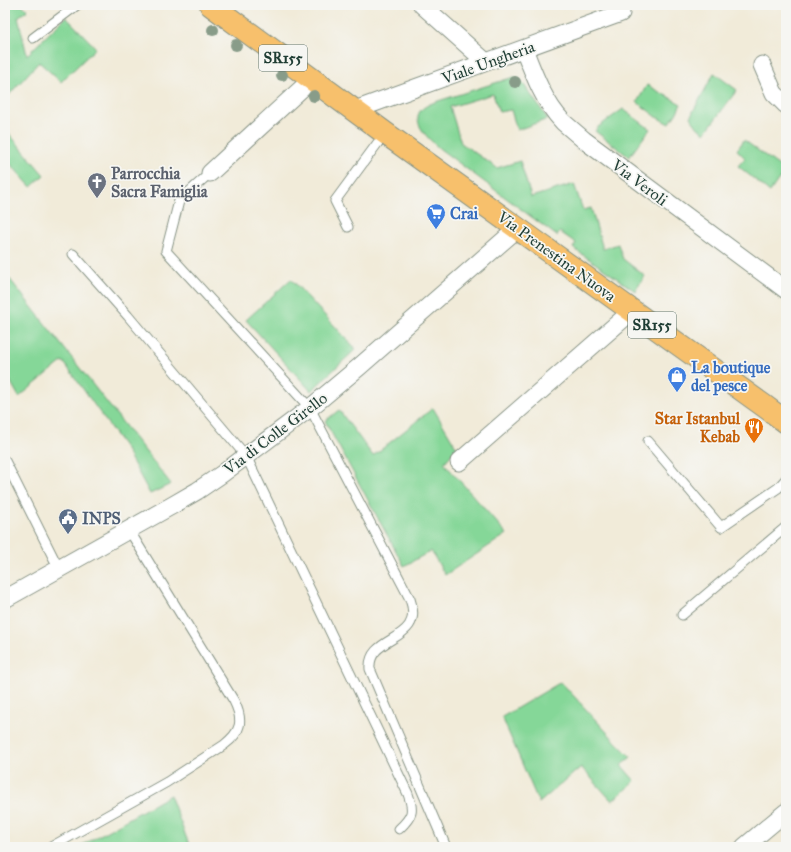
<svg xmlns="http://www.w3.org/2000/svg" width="791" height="852" viewBox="0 0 791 852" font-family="'IM FELL Great Primer',serif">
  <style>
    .green { fill: #85d798; stroke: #528a66 }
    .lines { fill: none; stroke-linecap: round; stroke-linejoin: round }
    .lane-casing { stroke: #889486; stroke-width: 11 }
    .street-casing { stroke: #889486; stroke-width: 19 }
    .primary-casing { stroke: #889486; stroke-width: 24 }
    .lane { stroke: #fff; stroke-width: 9 }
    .street { stroke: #fff; stroke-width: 17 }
    .primary { stroke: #f7c06c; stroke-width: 22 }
    .tree { fill: #889c89 }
    .labels { text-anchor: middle; stroke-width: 3.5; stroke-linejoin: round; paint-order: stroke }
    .shield { fill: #f6f6f2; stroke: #60746d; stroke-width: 1 }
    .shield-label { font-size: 15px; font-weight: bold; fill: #1f3d34 }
    .street-label { font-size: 16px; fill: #1f3d34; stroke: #f6f6f2 }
    .worship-label { font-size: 16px; font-weight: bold; fill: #5b616d; stroke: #f6f6f2; text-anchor: start }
    .shop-label { font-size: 16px; font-weight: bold; fill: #366cbe; stroke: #f6f6f2; text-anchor: start }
    .food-label { font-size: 16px; font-weight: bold; fill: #c56008; stroke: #f6f6f2; text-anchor: end }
    .service-label { font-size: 16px; font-weight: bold; fill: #4e5e75; stroke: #f6f6f2; text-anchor: start }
  </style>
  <rect width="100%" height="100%" fill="#f6f6f2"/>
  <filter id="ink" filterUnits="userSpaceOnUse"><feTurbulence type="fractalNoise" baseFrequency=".025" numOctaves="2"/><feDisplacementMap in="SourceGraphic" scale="8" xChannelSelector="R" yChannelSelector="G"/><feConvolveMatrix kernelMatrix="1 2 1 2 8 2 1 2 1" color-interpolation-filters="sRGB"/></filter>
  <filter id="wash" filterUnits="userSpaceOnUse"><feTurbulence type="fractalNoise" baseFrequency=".012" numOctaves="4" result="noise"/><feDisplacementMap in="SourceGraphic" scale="16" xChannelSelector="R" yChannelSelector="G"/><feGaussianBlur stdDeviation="0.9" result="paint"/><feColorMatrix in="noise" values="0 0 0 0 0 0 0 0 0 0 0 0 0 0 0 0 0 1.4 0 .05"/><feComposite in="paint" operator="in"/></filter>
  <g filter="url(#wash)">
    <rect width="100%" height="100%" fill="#f1ebd9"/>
    <!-- green -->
    <path class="green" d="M 5,5 L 22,5 L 28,10 L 18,17 L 27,55 L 66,17 L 96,48 L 61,82 L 39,62 L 5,99 Z
      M 714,73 L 737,90 L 705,133 L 698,128 L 690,117 Z
      M 514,77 L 522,82 L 548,119 L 517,130 L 511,110 L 499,112 L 493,94 L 450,107 L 461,143 L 497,168 L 520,161 L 531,197 L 574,184 L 583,210 L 591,208 L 603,249 L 618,244 L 623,259 L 645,276 L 635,291 L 573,248 L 576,243 L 560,232 L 557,236 L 440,149 C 431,141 410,123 421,110 C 425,106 430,104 435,102 Z
      M 647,85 L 681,104 L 676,114 L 669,124 L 658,118 L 637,102 Z
      M 623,109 L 650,129 L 629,157 L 595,131 L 598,127 Z
      M 5,129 L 44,175 L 31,187 L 5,158 Z
      M 744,140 L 786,171 L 786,173 L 778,180 L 770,192 L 738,166 L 745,158 L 737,150 Z
      M 5,273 L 171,484 L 150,494 L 125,448 L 63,361 L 19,397 L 5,372 Z
      M 291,279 L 356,349 L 311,391 L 246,320 Z
      M 433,408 L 457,448 L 444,463 L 507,534 L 445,575 L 431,551 L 404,566 L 325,421 L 339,410 L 373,456 Z
      M 561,682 L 615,741 L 631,757 L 621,765 L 635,781 L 612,801 L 581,767 L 539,803 L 502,717 Z
      M 170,795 L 190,847 L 79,847 Z"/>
  </g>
  <g filter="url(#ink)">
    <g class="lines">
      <defs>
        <path id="lane" d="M 33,38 L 77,5
          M 210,173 L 179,201 L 166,251 L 310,408 L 410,599 C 426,643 367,634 370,669 L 446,847
          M 348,227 L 335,201 L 385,133
          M 73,254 L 128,316 L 246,456 L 408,794 C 414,811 413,816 399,829
          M 648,441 L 721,527 L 778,488 L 786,479
          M 5,461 L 59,569
          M 682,615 L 786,527
          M 51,847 L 167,782 L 224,745 C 241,732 244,721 234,701 L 129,530"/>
        <path id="street" d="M 422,5 L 486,62
          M 524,49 C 534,75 544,102 563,122 C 570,128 577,134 584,140 L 786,290
          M 762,65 L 774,93 L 786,105
          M 355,110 L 621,13 L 618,5
          M 210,173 L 312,79
          M 459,462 L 632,311
          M 5,599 L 173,505 L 197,491 L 222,474 L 310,408 L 359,367 L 518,228
          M 744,847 L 786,812"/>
        <path id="primary" d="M 211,5 L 385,133 L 763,405 L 786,422"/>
      </defs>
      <!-- lane casing -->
      <use href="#lane" class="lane-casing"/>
      <!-- street casing -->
      <use href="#street" class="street-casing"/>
      <!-- primary casing -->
      <use href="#primary" class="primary-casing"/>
      <!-- lane -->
      <use href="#lane" class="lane"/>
      <!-- street -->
      <use href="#street" class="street"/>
      <!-- primary -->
      <use href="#primary" class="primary"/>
    </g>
    <!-- trees -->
    <g class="tree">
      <circle cx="213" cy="30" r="6"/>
      <circle cx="236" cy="45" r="6"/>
      <circle cx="282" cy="75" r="6"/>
      <circle cx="515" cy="82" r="6"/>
      <circle cx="314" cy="96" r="6"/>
    </g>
  </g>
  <!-- icons -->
  <defs>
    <symbol id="church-pin" viewBox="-11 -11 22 30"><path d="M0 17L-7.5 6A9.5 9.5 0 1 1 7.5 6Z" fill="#6b7280" stroke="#f6f6f2"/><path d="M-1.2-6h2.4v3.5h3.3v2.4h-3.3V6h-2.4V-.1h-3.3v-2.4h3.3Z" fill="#fff"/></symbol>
    <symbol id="supermarket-pin" viewBox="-11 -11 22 30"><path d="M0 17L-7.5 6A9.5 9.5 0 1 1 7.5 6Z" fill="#3f7fe0" stroke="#f6f6f2"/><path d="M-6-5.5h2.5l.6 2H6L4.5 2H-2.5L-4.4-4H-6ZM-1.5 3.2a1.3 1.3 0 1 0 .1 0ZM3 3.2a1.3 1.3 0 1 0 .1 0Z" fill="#fff"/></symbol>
    <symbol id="shop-pin" viewBox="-11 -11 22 30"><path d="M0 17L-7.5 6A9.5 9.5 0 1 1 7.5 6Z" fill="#3f7fe0" stroke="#f6f6f2"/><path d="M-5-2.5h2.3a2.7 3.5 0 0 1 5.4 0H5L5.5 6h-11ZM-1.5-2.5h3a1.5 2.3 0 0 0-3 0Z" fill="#fff"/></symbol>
    <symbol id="restaurant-pin" viewBox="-11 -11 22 30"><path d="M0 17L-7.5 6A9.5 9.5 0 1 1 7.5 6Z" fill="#e8710a" stroke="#f6f6f2"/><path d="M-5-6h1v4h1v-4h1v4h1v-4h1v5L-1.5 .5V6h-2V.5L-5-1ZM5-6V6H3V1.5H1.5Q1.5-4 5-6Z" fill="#fff"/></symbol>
    <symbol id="civic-pin" viewBox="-11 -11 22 30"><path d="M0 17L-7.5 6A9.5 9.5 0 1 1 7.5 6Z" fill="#5c6f8a" stroke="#f6f6f2"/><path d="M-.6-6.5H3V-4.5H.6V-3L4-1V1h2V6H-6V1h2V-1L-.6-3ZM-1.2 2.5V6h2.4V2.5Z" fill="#fff"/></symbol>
  </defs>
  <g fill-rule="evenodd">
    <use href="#church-pin" x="86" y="171" width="22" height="30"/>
    <use href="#supermarket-pin" x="425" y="202" width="22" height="30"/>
    <use href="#shop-pin" x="666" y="365" width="22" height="30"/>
    <use href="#restaurant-pin" x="743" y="416" width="22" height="30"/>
    <use href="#civic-pin" x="57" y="507" width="22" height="30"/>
  </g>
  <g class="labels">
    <!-- shield labels -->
    <g class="shield">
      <rect x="259" y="45" width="48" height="26" rx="3"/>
      <rect x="628" y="312" width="48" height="26" rx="3"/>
    </g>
    <g class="shield-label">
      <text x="283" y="63">SR155</text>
      <text x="652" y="330">SR155</text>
    </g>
    <!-- street labels -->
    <g class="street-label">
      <text transform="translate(488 62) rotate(-20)" y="6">Viale Ungheria</text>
      <text transform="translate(640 182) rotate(37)" y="6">Via Veroli</text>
      <text transform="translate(557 256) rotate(36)" y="6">Via Prenestina Nuova</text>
      <text transform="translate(275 433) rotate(-37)" y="6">Via di Colle Girello</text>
    </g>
    <!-- worship labels -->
    <g class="worship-label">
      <text x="111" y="179">Parrocchia<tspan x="111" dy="18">Sacra Famiglia</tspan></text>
    </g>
    <!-- shop labels -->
    <g class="shop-label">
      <text x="450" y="219">Crai</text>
      <text x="691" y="373">La boutique<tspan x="691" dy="18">del pesce</tspan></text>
    </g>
    <!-- food labels -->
    <g class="food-label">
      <text x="740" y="424">Star Istanbul<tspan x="740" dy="18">Kebab</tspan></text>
    </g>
    <!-- service labels -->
    <g class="service-label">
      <text x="82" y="524">INPS</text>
    </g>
  </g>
  <!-- margin -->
  <rect width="791" height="852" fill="none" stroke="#f6f6f2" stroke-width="20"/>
</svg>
